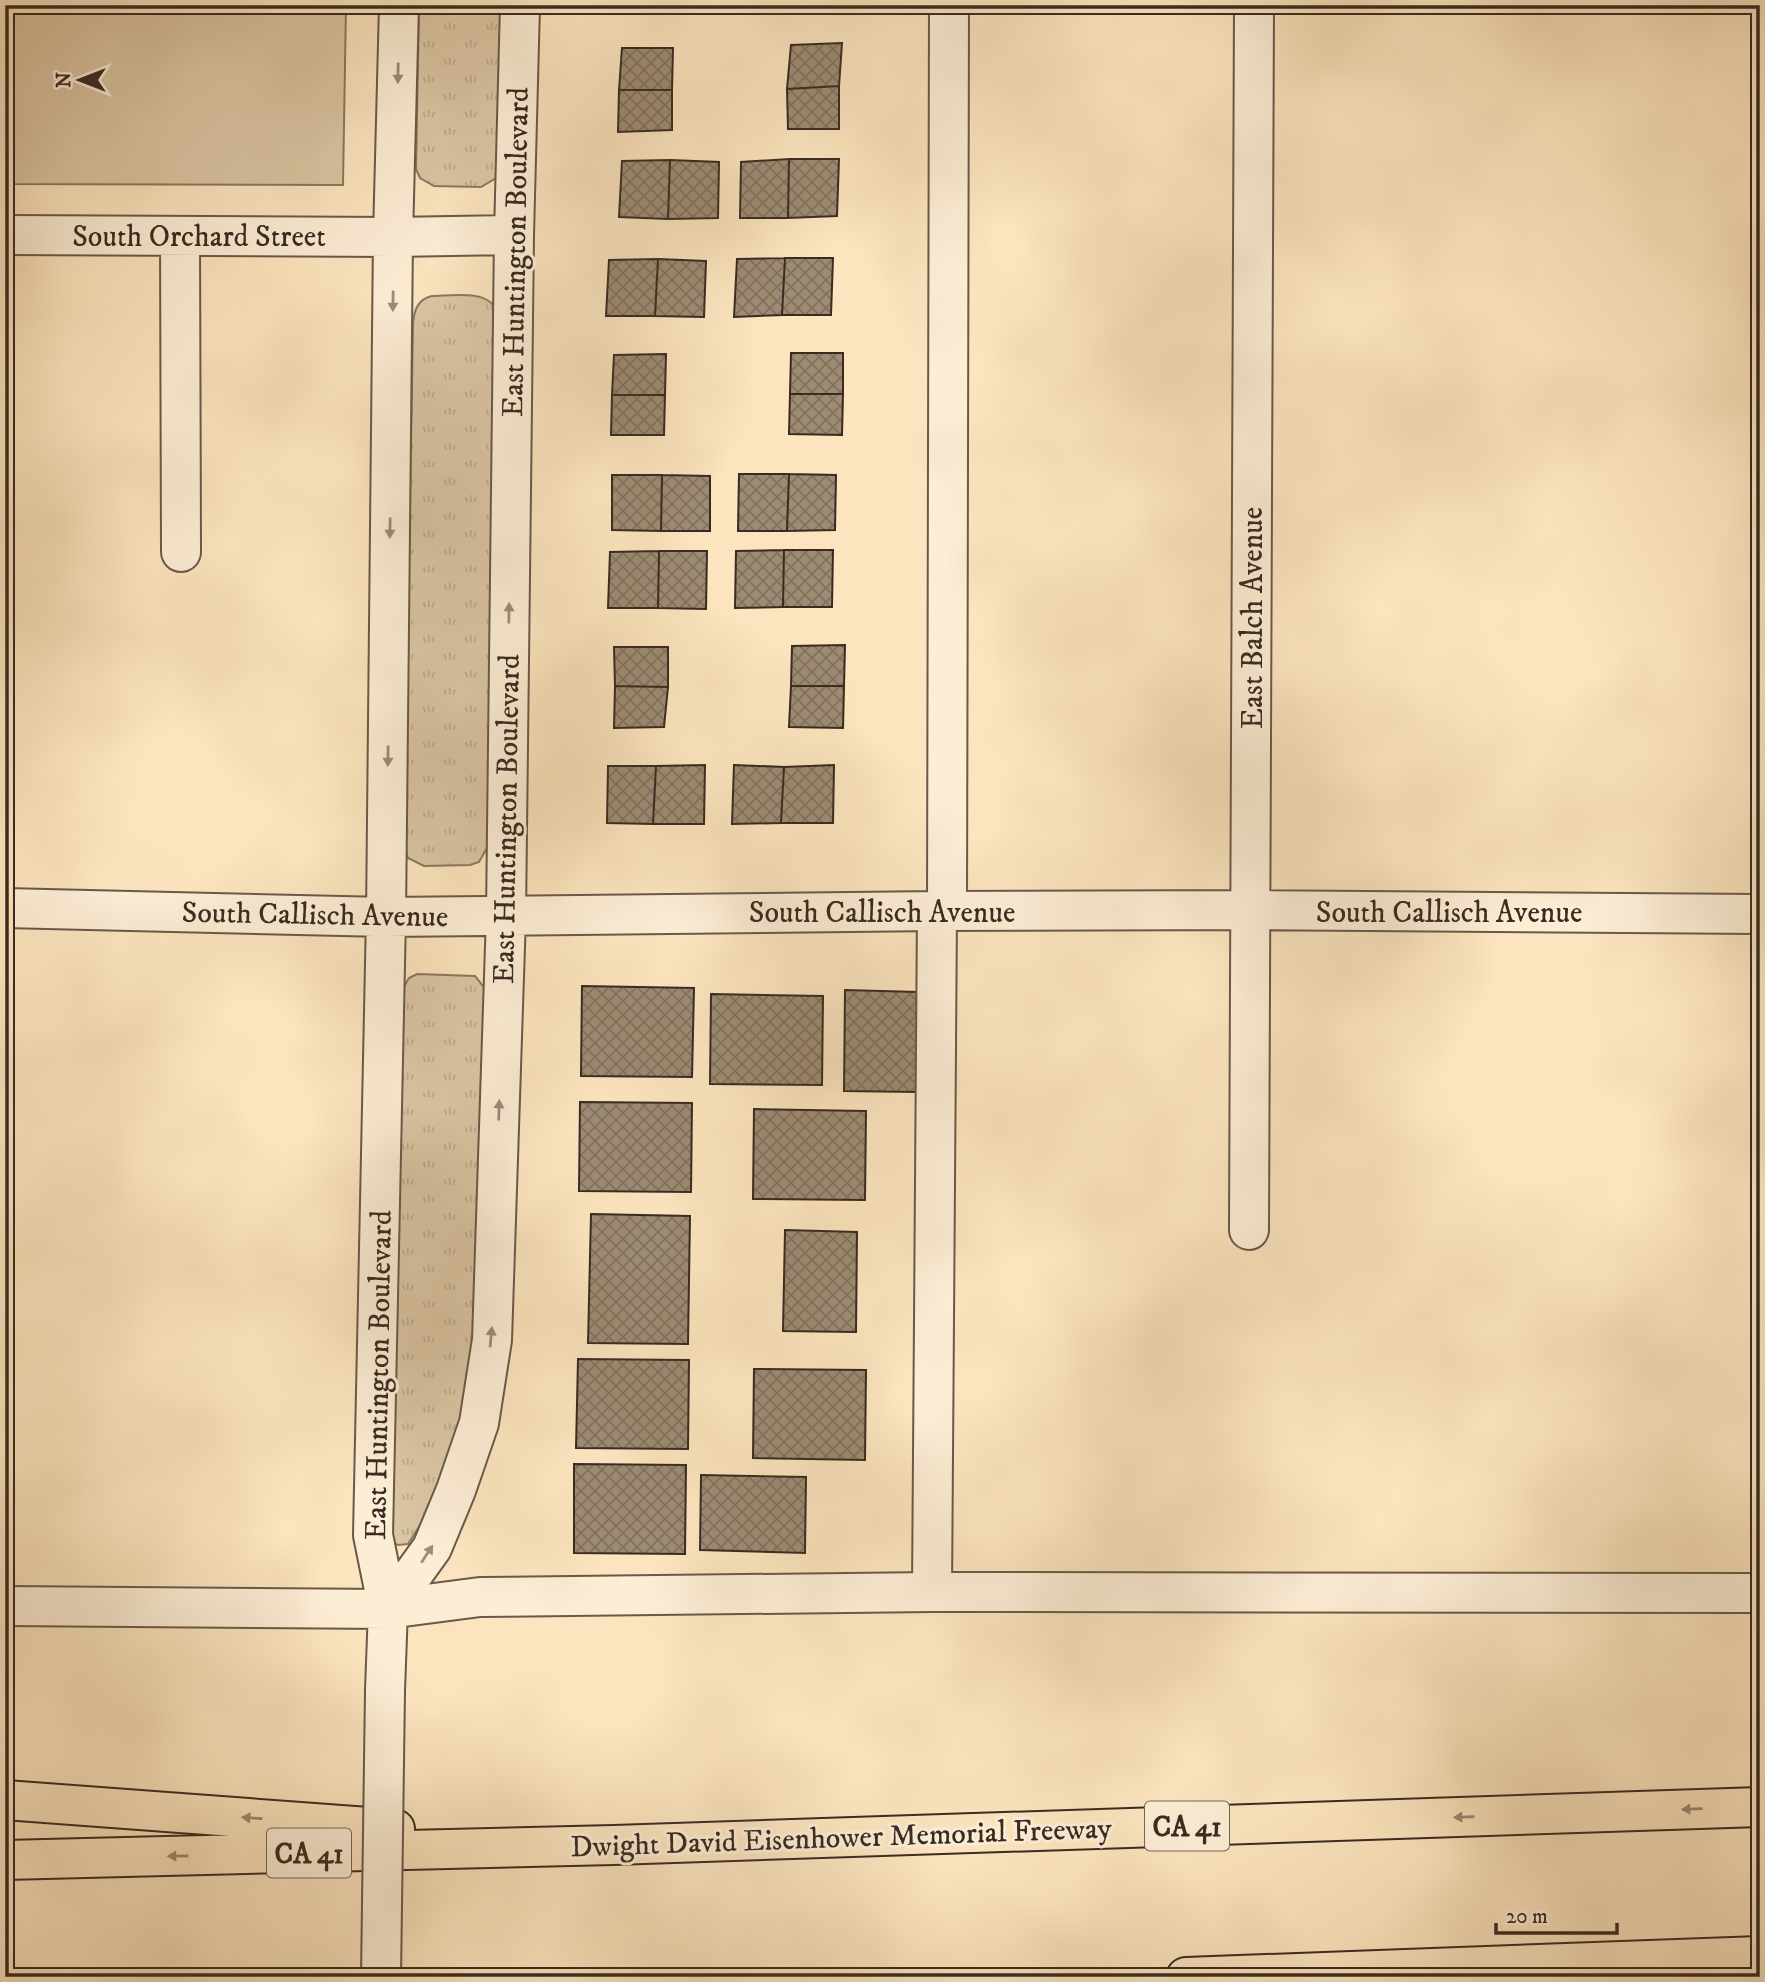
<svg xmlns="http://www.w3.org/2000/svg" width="1765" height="1982" viewBox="0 0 1765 1982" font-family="'IM FELL DW Pica',serif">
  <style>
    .grass { fill: url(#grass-tufts); stroke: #897862; stroke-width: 2 }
    .green { fill: #dac5a3; stroke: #897862; stroke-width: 2 }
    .building { fill: url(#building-cross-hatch); stroke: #382b22; stroke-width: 2 }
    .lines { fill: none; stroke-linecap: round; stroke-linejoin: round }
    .minor-casing { stroke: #695949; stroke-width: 42 }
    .highway-casing { stroke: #382b22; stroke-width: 42 }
    .minor { stroke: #fcedd5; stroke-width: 38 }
    .highway { stroke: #fbe4be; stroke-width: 38 }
    .minor-bridge-casing { stroke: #695949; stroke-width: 42; stroke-linecap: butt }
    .minor-bridge { stroke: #fcedd5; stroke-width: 38 }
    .oneway { fill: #9a8c7c }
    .oneway2 { fill: #9a8870 }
    .labels { text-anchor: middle; stroke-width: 6; stroke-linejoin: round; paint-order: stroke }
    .shield { fill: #fcedd5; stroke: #736558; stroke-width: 2 }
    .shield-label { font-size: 28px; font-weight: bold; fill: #382b22 }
    .street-label { font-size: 30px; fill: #382b22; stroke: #fcedd5 }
  </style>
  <defs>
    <pattern id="grass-tufts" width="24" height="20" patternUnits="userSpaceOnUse" patternTransform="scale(1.75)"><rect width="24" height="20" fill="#dac5a3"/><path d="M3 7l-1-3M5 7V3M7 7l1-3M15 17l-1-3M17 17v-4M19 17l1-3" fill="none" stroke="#bca98c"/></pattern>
    <pattern id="building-cross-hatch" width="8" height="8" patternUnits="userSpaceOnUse" patternTransform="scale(1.75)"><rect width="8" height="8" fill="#9d8b73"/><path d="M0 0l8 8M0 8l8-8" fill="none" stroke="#81725e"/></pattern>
  </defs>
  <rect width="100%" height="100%" fill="#fbe4be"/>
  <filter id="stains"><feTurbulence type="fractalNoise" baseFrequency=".00286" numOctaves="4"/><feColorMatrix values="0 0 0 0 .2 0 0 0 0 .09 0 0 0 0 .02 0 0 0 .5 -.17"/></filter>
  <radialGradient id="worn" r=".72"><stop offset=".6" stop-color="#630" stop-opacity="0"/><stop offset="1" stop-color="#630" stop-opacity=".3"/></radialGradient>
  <!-- grass -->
  <path class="grass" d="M 419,5 L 502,5 L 499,170 L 496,178 L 481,187 L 434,186 L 420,178 L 416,169 Z
    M 432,296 C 450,296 488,289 496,310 L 488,846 L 479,862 L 470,865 L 424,866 L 408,858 L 404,846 L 413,324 C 414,310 418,299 432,296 Z
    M 417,974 L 475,976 L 486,990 L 480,1311 L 462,1417 L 444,1473 L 422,1522 L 408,1544 L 398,1545 L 393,1542 L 392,1534 L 403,988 L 409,978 Z"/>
  <!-- green -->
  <path class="green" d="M 5,5 L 346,5 L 343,185 L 5,184 Z"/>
  <!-- building -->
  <path class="building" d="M 842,43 L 839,86 L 787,89 L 791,45 Z
    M 622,48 L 673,48 L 672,90 L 619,90 Z
    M 839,86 L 839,129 L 788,129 L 787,89 Z
    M 619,90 L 672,90 L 672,130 L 618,132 Z
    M 789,159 L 788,218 L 740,218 L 741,162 Z
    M 789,159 L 839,159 L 837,216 L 788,218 Z
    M 670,160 L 719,162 L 718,218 L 668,219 Z
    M 670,160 L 668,219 L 619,217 L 622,161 Z
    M 785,258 L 833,258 L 831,315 L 782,315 Z
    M 785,258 L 782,315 L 734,317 L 737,259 Z
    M 658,259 L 655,316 L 606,316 L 609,260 Z
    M 658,259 L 706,261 L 704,317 L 655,316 Z
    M 791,353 L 843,353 L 843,394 L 790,394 Z
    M 666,354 L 665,395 L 612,395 L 614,355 Z
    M 790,394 L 843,394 L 842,435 L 789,434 Z
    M 612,395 L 665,395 L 664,435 L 611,435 Z
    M 739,474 L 789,474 L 787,531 L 738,531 Z
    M 789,474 L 836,475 L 835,530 L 787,531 Z
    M 612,475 L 662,475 L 661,531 L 612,530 Z
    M 662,475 L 710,476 L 710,531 L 661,531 Z
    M 784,550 L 833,550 L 832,607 L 783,607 Z
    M 784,550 L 783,607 L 735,608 L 736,551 Z
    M 659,551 L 707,551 L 706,609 L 658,608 Z
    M 659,551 L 658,608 L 608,608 L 610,552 Z
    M 845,645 L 844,686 L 791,686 L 792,646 Z
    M 614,647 L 668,647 L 668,687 L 615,686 Z
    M 615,686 L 668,687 L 664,727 L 614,728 Z
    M 791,686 L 844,686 L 843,728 L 789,727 Z
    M 705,765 L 704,824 L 653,824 L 656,766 Z
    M 734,765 L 784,767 L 781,823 L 732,824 Z
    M 834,765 L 833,823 L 781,823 L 784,767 Z
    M 608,766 L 656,766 L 653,824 L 607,823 Z
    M 582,986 L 694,988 L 692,1077 L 581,1076 Z
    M 845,990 L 918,992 L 917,1092 L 844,1091 Z
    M 711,994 L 823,996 L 822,1085 L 710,1084 Z
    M 580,1102 L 692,1103 L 691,1192 L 579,1191 Z
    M 754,1109 L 866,1111 L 865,1200 L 753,1199 Z
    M 591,1214 L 690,1216 L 688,1344 L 588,1343 Z
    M 785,1230 L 857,1232 L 856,1332 L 783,1331 Z
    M 578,1359 L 689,1360 L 688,1449 L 576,1448 Z
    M 754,1369 L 866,1370 L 865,1460 L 753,1458 Z
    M 574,1464 L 686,1465 L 685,1554 L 574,1553 Z
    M 701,1475 L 806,1477 L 805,1553 L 700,1550 Z"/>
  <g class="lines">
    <defs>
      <path id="minor" d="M 5,235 L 393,237 L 514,235
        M 180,236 L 181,552
        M 5,908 L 386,917 L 937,911 L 1250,910 L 1760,914
        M 947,911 L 949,5
        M 1249,1230 L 1254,5
        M 932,1592 L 1760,1593
        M 5,1606 L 388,1609 L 480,1597 L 932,1592 L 937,911
        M 388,1609 L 432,1548 L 456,1490 L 479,1423 L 492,1340 L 506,916 L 514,235 L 520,5
        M 385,1690 L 388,1609 L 373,1535 L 386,917 L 393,237 L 399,5"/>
      <path id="highway" d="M 5,1800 L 395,1829
        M 5,1860 L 614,1845 L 1760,1807
        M 1186,1977 L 1760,1956"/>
    </defs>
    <!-- minor casing -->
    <use href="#minor" class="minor-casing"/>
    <!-- highway casing -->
    <use href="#highway" class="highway-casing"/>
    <!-- minor -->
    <use href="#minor" class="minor"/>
    <!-- highway -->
    <use href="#highway" class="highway"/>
    <defs>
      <path id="minor-bridge" d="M 381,1977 L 385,1690"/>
    </defs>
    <!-- minor-bridge casing -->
    <use href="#minor-bridge" class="minor-bridge-casing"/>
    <!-- minor-bridge -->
    <use href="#minor-bridge" class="minor-bridge"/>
  </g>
  <!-- one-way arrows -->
  <defs><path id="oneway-solid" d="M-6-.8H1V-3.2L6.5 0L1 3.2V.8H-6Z" transform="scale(1.75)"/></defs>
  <g class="oneway">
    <use href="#oneway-solid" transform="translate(398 73) rotate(91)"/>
    <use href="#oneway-solid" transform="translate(393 301) rotate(91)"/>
    <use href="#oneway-solid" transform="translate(390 528) rotate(91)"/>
    <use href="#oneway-solid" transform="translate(509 613) rotate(-89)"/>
    <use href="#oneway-solid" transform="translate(388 756) rotate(91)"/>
    <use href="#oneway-solid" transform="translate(499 1110) rotate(-88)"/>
    <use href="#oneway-solid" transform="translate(491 1337) rotate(-85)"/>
    <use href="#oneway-solid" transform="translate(427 1554) rotate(-57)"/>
  </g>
  <g class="oneway2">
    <use href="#oneway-solid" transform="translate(1692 1809) rotate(178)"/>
    <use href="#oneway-solid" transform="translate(1464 1817) rotate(178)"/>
    <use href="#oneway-solid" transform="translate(252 1818) rotate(-176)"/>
    <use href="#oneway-solid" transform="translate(178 1856) rotate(179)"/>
  </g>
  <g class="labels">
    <!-- shield labels -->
    <g class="shield">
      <rect x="1145" y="1801.5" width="84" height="49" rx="5"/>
      <rect x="267" y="1828.5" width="84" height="49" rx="5"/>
    </g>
    <g class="shield-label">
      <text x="1187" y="1836">CA 41</text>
      <text x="309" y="1863">CA 41</text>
    </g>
    <!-- street labels -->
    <g class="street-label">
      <text x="199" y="246">South Orchard Street</text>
      <text transform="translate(515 252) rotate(-89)" y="10">East Huntington Boulevard</text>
      <text transform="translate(1252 618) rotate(-90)" y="10">East Balch Avenue</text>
      <text transform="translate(506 819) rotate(-89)" y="10">East Huntington Boulevard</text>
      <text x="882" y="922">South Callisch Avenue</text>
      <text x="1449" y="922">South Callisch Avenue</text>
      <text transform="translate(315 914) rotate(1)" y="10">South Callisch Avenue</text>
      <text transform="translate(378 1375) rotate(-89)" y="10">East Huntington Boulevard</text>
      <text transform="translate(841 1837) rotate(-2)" y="10">Dwight David Eisenhower Memorial Freeway</text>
    </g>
  </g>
  <!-- margin -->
  <rect width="1765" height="1982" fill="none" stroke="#fbe4be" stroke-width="28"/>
  <rect x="7" y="7" width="1751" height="1968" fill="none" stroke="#382b22" stroke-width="3.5"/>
  <rect x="14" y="14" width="1737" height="1954" fill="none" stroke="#382b22" stroke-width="2"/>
  <!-- north arrow -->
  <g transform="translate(80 80) rotate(270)" stroke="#fcedd5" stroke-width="5" paint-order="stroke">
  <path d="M0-5L12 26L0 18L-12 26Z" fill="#382b22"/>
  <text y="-10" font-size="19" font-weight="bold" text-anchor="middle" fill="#382b22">N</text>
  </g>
  <!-- scale -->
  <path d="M1496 1923v10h121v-10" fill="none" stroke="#382b22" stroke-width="3.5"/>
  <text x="1506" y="1923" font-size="21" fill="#382b22" stroke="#fcedd5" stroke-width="5" paint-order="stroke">20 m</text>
  <rect width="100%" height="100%" filter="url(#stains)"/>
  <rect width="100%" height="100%" fill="url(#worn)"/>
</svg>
